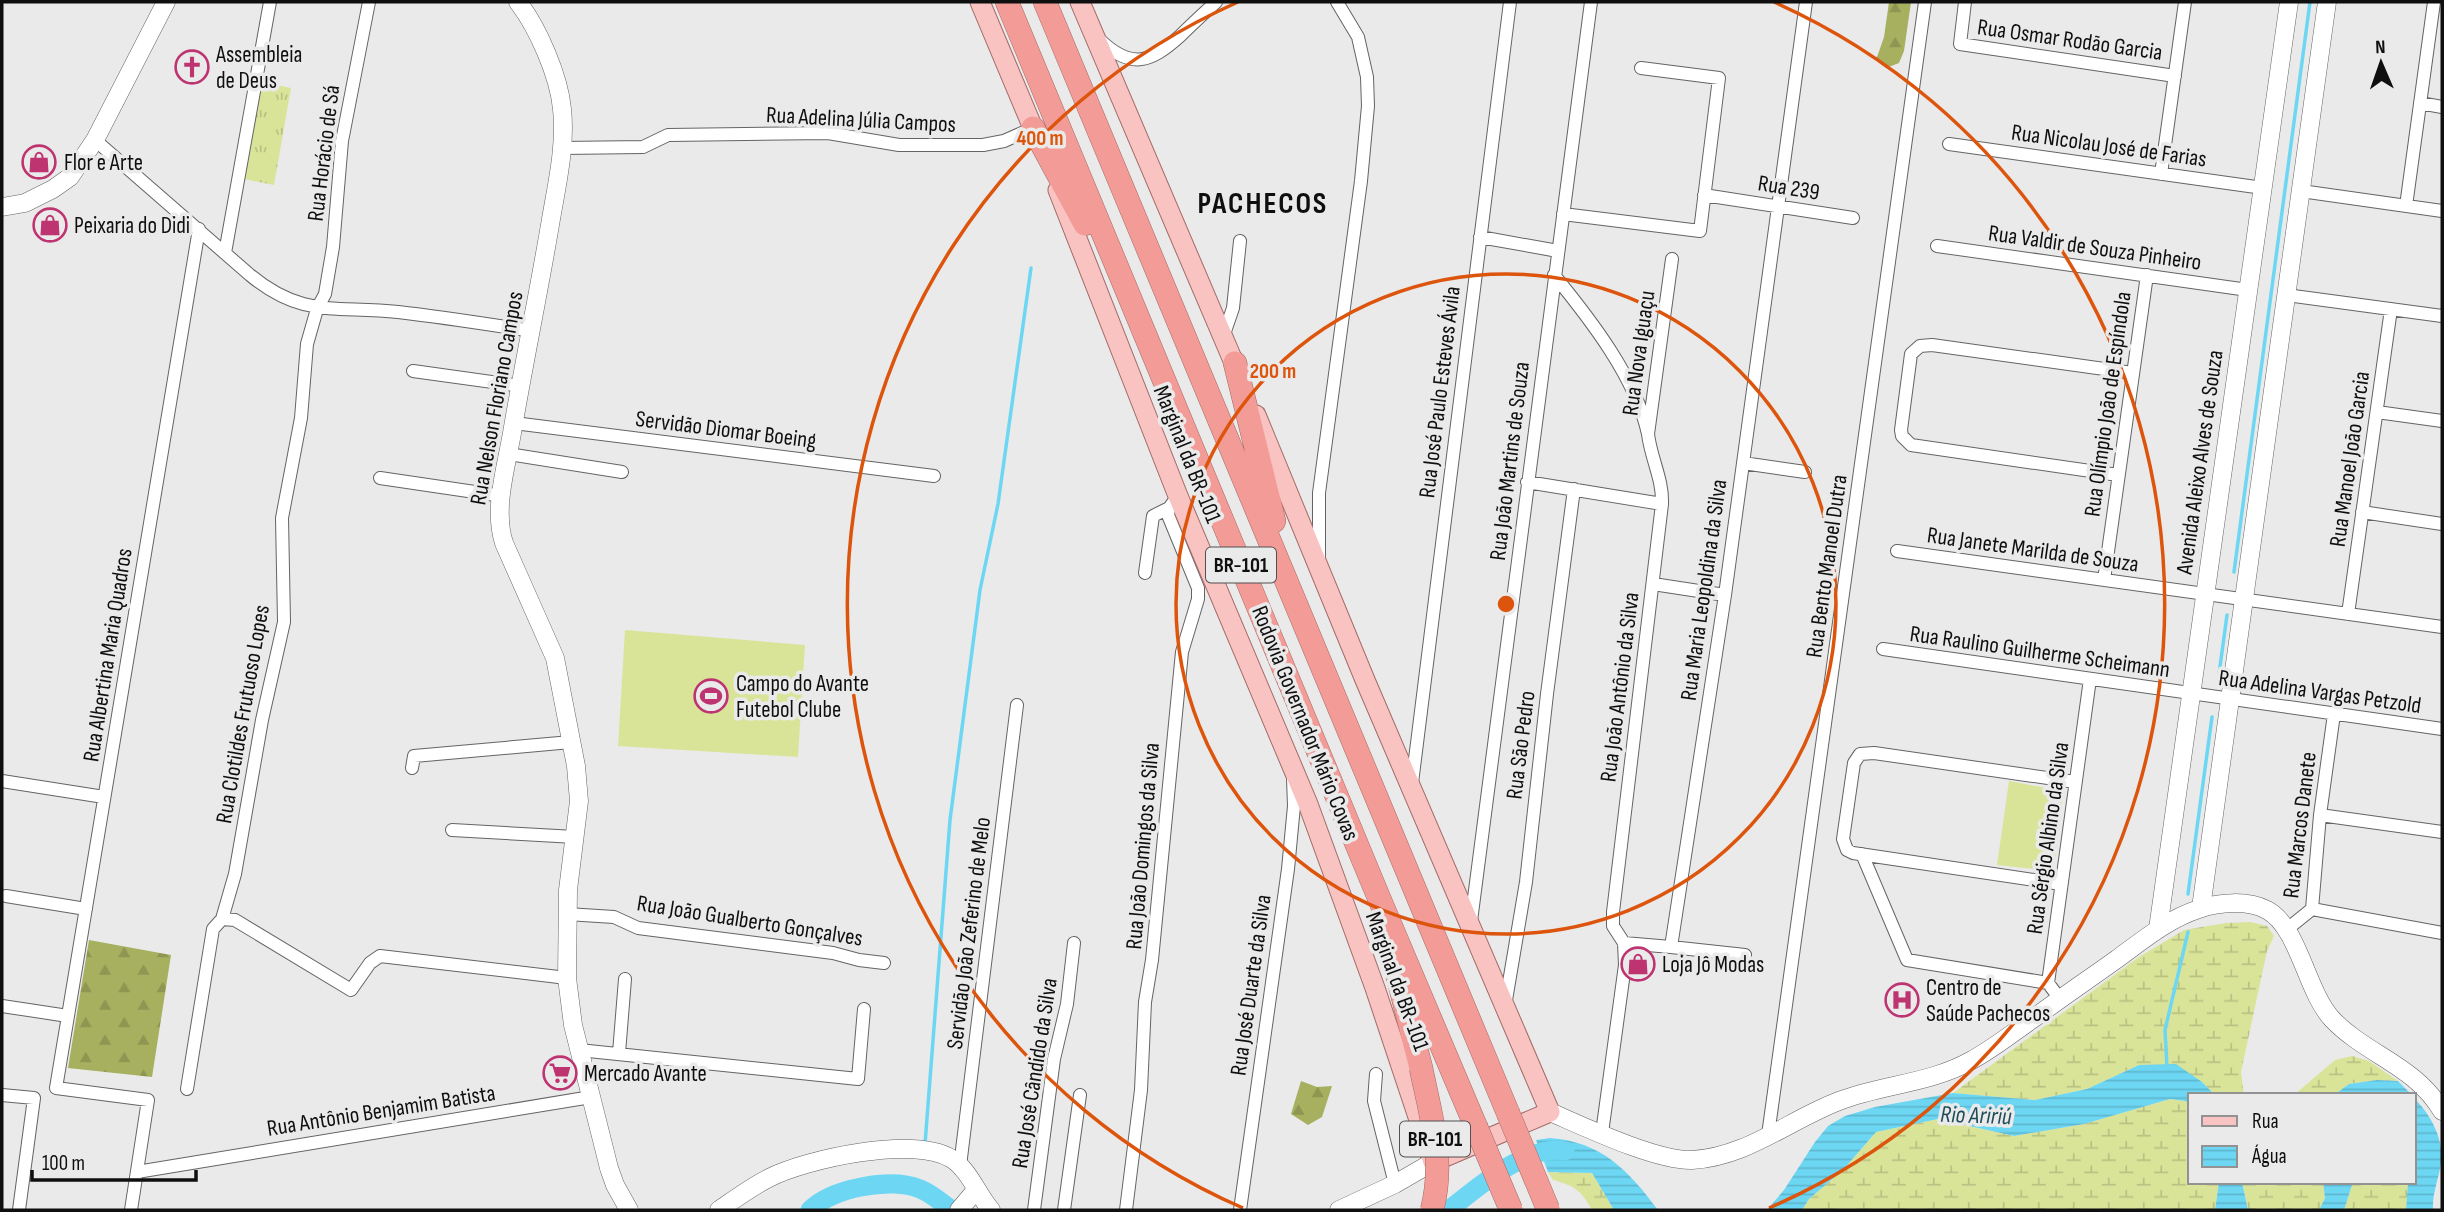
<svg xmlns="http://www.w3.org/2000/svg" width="2444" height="1212" viewBox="0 0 2444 1212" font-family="'Sofia Sans Condensed',sans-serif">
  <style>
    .grass { fill: #d9e499 }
    .forest { fill: url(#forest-firs) }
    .wetland { fill: url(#wetland-marsh) }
    .park { fill: url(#park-tufts) }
    .water { fill: url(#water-rules) }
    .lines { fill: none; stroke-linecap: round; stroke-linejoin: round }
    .stream { stroke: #6dd7f3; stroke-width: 3.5 }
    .river { stroke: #6dd7f3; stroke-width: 19 }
    .street-casing { stroke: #646465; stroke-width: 14 }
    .secondary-casing { stroke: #646465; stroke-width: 19 }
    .primary-casing { stroke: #a36a67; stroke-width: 21 }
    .highway-casing { stroke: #a36a67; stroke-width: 24 }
    .street { stroke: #fff; stroke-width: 12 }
    .secondary { stroke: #fff; stroke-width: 18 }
    .primary { stroke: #f8c3c0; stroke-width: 19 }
    .highway { stroke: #f39b96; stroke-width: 23 }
    .highway-bridge-casing { stroke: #a36a67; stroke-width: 24; stroke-linecap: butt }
    .highway-bridge { stroke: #f39b96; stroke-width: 23 }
    .ring { fill: none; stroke: #dd550c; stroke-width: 3.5 }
    .labels { text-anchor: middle; stroke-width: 7; stroke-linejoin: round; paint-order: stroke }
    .shield { fill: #eaeaeb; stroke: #515151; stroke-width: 2 }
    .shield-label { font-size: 21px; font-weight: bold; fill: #0f0f0f }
    .street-label { font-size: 23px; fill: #0f0f0f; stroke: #eaeaeb }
    .poi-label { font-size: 23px; fill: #0f0f0f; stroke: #eaeaeb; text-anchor: start }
    .water-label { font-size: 24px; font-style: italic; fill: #1e4d59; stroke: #eaeaeb }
    .district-label { font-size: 30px; font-weight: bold; letter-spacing: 2px; fill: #0f0f0f; stroke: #eaeaeb }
    .centre { fill: #dd550c; stroke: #eaeaeb; stroke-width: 3.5 }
    .ring-label { font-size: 21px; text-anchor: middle; font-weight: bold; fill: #dd550c; stroke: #eaeaeb; stroke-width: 7; stroke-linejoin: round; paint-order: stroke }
  </style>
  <defs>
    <pattern id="forest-firs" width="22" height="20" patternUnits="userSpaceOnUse" patternTransform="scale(1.75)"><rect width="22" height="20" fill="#a6b05f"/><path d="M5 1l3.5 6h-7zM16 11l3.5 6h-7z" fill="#8e9651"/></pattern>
    <pattern id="wetland-marsh" width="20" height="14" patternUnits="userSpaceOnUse" patternTransform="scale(1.75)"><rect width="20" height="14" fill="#d9e499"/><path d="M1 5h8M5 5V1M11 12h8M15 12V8" fill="none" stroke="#b9c283"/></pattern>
    <pattern id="park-tufts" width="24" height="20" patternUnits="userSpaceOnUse" patternTransform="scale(1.75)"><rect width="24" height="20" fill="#d9e499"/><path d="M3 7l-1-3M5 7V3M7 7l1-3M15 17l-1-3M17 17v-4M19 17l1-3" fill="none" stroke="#b9c283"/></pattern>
    <pattern id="water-rules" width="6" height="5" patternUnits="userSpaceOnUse" patternTransform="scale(1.75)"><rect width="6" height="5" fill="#6dd7f3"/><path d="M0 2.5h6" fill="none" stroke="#5db7cf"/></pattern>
  </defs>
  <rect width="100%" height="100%" fill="#eaeaeb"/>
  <!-- grass -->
  <path class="grass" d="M 625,630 L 805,645 L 798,757 L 618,746 Z
    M 2009,781 L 2063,791 L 2054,868 L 2052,871 L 1997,865 Z"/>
  <!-- forest -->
  <path class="forest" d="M 1889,2 L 1911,2 L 1904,51 L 1899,63 L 1886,68 L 1876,60 L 1884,37 Z
    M 89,940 L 171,955 L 152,1077 L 68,1068 Z
    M 1301,1081 L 1317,1087 L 1332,1086 L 1322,1117 L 1308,1125 L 1291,1114 Z"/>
  <!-- wetland -->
  <path class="wetland" d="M 2250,922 L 2267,926 L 2274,936 L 2267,951 L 2241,1072 L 2244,1095 L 2215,1095 L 2202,1082 L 2139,1065 L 2087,1089 L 2035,1100 L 1953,1093 L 2139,957 L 2184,930 L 2226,923 Z
    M 2352,1056 L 2369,1061 L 2398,1081 L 2377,1080 L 2349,1084 L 2334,1095 L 2294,1095 L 2335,1060 Z
    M 2170,1099 L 2185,1101 L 2190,1104 L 2190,1182 L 2219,1182 L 2215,1210 L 1802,1210 L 1809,1199 L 1843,1170 L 1876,1132 L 1938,1119 L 2014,1136 L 2084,1124 Z
    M 1548,1172 L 1592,1173 L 1614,1210 L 1592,1210 C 1581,1190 1575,1186 1553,1180 Z
    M 2242,1182 L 2323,1182 L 2325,1198 L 2319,1210 L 2248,1210 Z
    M 2353,1182 L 2408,1182 L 2406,1210 L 2344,1210 Z"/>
  <!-- park -->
  <path class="park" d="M 261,82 L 291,88 L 274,185 L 244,179 Z"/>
  <!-- water -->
  <path class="water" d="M 2176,1064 L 2202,1082 L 2215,1095 L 2190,1095 L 2190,1104 L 2185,1101 L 2170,1099 L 2084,1124 L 2014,1136 L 1938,1119 L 1876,1132 L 1843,1170 L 1809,1199 L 1802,1210 L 1767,1210 L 1784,1190 L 1815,1142 L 1828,1126 L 1845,1116 L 1875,1107 L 1953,1093 L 2035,1100 L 2087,1089 L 2139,1065 Z
    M 2377,1080 L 2398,1081 L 2412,1095 L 2334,1095 L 2349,1084 Z
    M 2414,1098 C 2430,1114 2444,1138 2441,1162 C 2439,1179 2432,1193 2433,1210 L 2406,1210 L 2408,1182 L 2414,1182 Z
    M 1550,1138 C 1602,1142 1628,1170 1658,1210 L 1614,1210 L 1592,1173 L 1548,1172 L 1536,1140 Z
    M 2219,1182 L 2242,1182 L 2248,1210 L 2215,1210 Z
    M 2323,1182 L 2353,1182 L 2344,1210 L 2319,1210 L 2325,1198 Z"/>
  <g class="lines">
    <!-- stream -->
    <path class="stream" d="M 2234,572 L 2310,2
      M 2219,674 L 2227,615
      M 2188,894 L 2212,717
      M 2167,1067 L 2165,1030 L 2188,932
      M 925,1144 L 950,820 L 980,590 L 998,504 L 1031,268"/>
    <!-- river -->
    <path class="river" d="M 810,1210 C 832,1188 891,1177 920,1189 C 931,1193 942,1203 952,1210
      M 1449,1210 C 1476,1188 1527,1144 1565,1151"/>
    <defs>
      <path id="street" d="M 1965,2 L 1960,44 L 2175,76
        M 1101,41 C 1132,70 1151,62 1180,36 C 1192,24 1204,13 1216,2
        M 2420,103 L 2442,107
        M 95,140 L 250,275 C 303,319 337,305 398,312 C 442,317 487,324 532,331
        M 1949,144 L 2263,188
        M 561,148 L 643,147 L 668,135 L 828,133 L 899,145 L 983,145 L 1004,141 L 1033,128
        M 2161,174 L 2185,2
        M 2301,191 L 2442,211
        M 1704,195 L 1853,218
        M 2406,206 L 2434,2
        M 1563,214 L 1700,231 L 1719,78 L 1641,68
        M 1480,237 L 1558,251
        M 1937,246 L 2248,290
        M 225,253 L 270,2
        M 1554,275 C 1590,319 1636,378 1648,434 L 1672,259
        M 2286,295 L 2442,316
        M 1223,337 L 1233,308 L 1240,241
        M 413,371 L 521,386
        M 2377,412 L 2442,421
        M 514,423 L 934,476
        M 508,454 L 622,472
        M 1743,463 L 1805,472
        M 2118,475 L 1911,445 L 1902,436 L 1901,430 L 1911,354 L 1920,346 L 1932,345 L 2133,373
        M 380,478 L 502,496
        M 1527,482 L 1662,504
        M 2362,512 L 2442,524
        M 1897,551 L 2442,627
        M 1319,557 L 1319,493 L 1361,181 L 1368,106 L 1367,77 L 1358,37 L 1337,2
        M 1145,573 L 1153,516 L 1169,508
        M 2104,580 L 2147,275
        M 1653,584 L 1725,595
        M 2348,614 L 2391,309
        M 1883,649 L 2442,729
        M 412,768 L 414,756 L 571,742
        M 2,781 L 104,797
        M 1412,783 L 1510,2
        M 2320,815 L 2442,832
        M 452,830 L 575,837
        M 1862,854 L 1907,960 L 2048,983
        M 2061,884 L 1853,853 L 1847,850 L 1843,839 L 1854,763 L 1860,754 L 1874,753 L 2075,782
        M 6,896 L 86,909
        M 2312,909 L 2442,933
        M 567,914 L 614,917 L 638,928 L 833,953 L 859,960 L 884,963
        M 222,919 L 235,874 L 262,720 L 284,622 L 282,518 L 301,418 L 307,344 L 317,309 L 325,294 L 333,247 L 342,141 L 369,2
        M 1471,921 L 1591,2
        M 2286,930 L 2312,909 L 2320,815 L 2334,714
        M 1624,943 L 1613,926 L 1613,912 L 1662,504 C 1663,479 1651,459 1648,434
        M 1671,947 L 1745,955
        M 2060,999 L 2048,983 L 2090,679
        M 2,1006 L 68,1016
        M 1505,1006 L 1526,882 L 1547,694 L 1574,489
        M 579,1050 L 858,1079 L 864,1009
        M 619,1053 L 625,979
        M 1376,1074 L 1374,1101 L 1395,1184
        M 187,1089 L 213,929 L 222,919 L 235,920 L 351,990 L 370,963 L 380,956 L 567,978
        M 2,1095 L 34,1098 L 19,1210
        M 1602,1133 L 1625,965 L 1624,943 L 1671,947 L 1725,595 L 1806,2
        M 1768,1135 L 1925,2
        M 960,1166 L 1017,705
        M 137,1172 L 591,1097
        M 131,1210 L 148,1100 L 56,1088 L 199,229
        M 1034,1210 L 1054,1059 L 1067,1004 L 1074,943
        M 1064,1210 L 1080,1095
        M 1126,1210 L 1141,1090 L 1145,1002 L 1152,960 L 1182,652 L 1198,599 L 1198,588 L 1168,515 L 1169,508 L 1178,496
        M 1240,1210 L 1288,869 L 1294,806 L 1293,779"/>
      <path id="secondary" d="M 518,2 C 538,28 559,76 562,109 C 566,145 557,184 551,219 C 539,291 524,362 512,433 C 506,468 493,509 504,543 L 555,658 L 576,766 L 579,801 L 568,890 L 567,978 L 573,1025 L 609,1168 L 615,1185 L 629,1210
        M 2,207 L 25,203 L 53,189 L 70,177 L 95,140 L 166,2
        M 2201,908 L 2327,2
        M 2158,929 L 2289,2
        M 1550,1112 C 1585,1127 1656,1161 1692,1160 C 1747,1157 1789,1120 1839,1101 C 1883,1084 1930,1084 1972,1060 C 1994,1048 2014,1032 2034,1018 C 2061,998 2089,979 2117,959 C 2143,940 2168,919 2199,909 C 2219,902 2248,900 2267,910 C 2299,927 2306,991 2332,1019 C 2366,1055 2415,1065 2442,1111
        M 719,1210 C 735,1199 751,1187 769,1178 C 806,1159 915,1135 952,1159 C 969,1170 978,1195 991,1210
        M 959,1210 L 976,1190
        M 1339,1210 L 1395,1184 L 1433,1162"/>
      <path id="primary" d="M 980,2 L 1038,140
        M 1080,2 L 1240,377
        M 1058,190 L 1178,496 L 1308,804 L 1375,988 L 1433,1162 L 1550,1112 L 1365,680 L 1256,415"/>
      <path id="highway" d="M 1007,2 L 1379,898 L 1476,1127
        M 1045,2 L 1508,1113
        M 1033,128 L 1085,224
        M 1235,363 L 1274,521
        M 1395,966 L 1421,1068"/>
    </defs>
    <!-- street casing -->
    <use href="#street" class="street-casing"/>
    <!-- secondary casing -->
    <use href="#secondary" class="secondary-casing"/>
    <!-- primary casing -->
    <use href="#primary" class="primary-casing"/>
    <!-- highway casing -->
    <use href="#highway" class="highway-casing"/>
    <!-- street -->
    <use href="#street" class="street"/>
    <!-- secondary -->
    <use href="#secondary" class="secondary"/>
    <!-- primary -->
    <use href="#primary" class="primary"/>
    <!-- highway -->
    <use href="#highway" class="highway"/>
    <defs>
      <path id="highway-bridge" d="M 1421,1068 C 1431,1117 1445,1160 1432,1210
        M 1508,1113 L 1548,1209
        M 1476,1127 L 1511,1210"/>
    </defs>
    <!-- highway-bridge casing -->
    <use href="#highway-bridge" class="highway-bridge-casing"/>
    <!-- highway-bridge -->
    <use href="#highway-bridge" class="highway-bridge"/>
  </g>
  <!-- distance rings -->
  <g class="ring">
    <circle cx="1506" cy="604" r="330"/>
    <path d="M1243 1208A659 659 0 0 1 1238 2M1774 2A659 659 0 0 1 1769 1208"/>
  </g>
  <!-- icons -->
  <defs>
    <symbol id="church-ring" viewBox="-11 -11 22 22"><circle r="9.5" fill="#eaeaeb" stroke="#bd3471" stroke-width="1.5"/><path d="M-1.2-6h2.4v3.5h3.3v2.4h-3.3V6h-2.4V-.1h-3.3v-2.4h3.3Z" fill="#bd3471"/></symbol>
    <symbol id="shop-ring" viewBox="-11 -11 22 22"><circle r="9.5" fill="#eaeaeb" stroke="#bd3471" stroke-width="1.5"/><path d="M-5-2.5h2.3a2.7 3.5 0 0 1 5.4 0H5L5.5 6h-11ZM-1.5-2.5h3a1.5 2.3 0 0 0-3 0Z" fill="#bd3471"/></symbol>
    <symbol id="stadium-ring" viewBox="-11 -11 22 22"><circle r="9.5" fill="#eaeaeb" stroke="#bd3471" stroke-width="1.5"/><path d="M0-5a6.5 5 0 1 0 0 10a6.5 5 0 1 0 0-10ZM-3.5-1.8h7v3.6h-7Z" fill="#bd3471"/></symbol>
    <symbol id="hospital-ring" viewBox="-11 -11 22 22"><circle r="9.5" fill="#eaeaeb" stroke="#bd3471" stroke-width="1.5"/><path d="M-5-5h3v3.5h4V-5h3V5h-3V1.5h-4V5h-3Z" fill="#bd3471"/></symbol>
    <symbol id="supermarket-ring" viewBox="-11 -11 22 22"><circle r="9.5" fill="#eaeaeb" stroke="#bd3471" stroke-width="1.5"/><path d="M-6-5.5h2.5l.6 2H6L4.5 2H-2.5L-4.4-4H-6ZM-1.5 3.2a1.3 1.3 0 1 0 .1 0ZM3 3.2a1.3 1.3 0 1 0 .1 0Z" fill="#bd3471"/></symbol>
  </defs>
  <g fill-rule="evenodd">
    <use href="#church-ring" x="173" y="48" width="38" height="38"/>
    <use href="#shop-ring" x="20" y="143" width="38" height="38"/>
    <use href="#shop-ring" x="31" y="206" width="38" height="38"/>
    <use href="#stadium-ring" x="692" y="677" width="38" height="38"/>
    <use href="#shop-ring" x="1619" y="945" width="38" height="38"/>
    <use href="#hospital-ring" x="1883" y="981" width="38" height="38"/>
    <use href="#supermarket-ring" x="541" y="1054" width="38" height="38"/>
  </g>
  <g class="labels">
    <!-- shield labels -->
    <g class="shield">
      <rect x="1206" y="547.5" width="70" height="35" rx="5"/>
      <rect x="1400" y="1121.5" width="70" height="35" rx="5"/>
    </g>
    <g class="shield-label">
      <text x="1241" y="572">BR-101</text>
      <text x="1435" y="1146">BR-101</text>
    </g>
    <!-- street labels -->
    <g class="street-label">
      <text transform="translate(2070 39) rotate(8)" y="8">Rua Osmar Rodão Garcia</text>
      <text transform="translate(861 119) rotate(3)" y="8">Rua Adelina Júlia Campos</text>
      <text transform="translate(2109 145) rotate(8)" y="8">Rua Nicolau José de Farias</text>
      <text transform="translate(323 153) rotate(-83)" y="8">Rua Horácio de Sá</text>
      <text transform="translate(1789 187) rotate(9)" y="8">Rua 239</text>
      <text transform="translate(2095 247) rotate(8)" y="8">Rua Valdir de Souza Pinheiro</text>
      <text transform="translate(1638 353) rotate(-82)" y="8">Rua Nova Iguaçu</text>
      <text transform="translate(1439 392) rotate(-83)" y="8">Rua José Paulo Esteves Ávila</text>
      <text transform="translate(496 398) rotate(-80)" y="8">Rua Nelson Floriano Campos</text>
      <text transform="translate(2107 404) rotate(-82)" y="8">Rua Olímpio João de Espíndola</text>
      <text transform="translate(726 429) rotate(7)" y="8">Servidão Diomar Boeing</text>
      <text transform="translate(1188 454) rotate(68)" y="8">Marginal da BR-101</text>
      <text transform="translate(2349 459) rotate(-82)" y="8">Rua Manoel João Garcia</text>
      <text transform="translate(1509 461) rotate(-83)" y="8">Rua João Martins de Souza</text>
      <text transform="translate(2199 462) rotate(-82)" y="8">Avenida Aleixo Alves de Souza</text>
      <text transform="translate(2033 549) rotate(8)" y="8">Rua Janete Marilda de Souza</text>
      <text transform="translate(1826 566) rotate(-82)" y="8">Rua Bento Manoel Dutra</text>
      <text transform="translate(1703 590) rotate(-82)" y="8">Rua Maria Leopoldina da Silva</text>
      <text transform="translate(2040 651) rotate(8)" y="8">Rua Raulino Guilherme Scheimann</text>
      <text transform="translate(107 655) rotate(-81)" y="8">Rua Albertina Maria Quadros</text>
      <text transform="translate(1619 687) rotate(-83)" y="8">Rua João Antônio da Silva</text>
      <text transform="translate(2320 691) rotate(8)" y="8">Rua Adelina Vargas Petzold</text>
      <text transform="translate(242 714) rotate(-80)" y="8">Rua Clotildes Frutuoso Lopes</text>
      <text transform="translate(1306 723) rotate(68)" y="8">Rodovia Governador Mário Covas</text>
      <text transform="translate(1520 745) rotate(-83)" y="8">Rua São Pedro</text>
      <text transform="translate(2299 825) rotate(-83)" y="8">Rua Marcos Danete</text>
      <text transform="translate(2047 838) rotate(-82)" y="8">Rua Sérgio Albino da Silva</text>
      <text transform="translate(1142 846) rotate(-85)" y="8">Rua João Domingos da Silva</text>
      <text transform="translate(750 920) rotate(9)" y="8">Rua João Gualberto Gonçalves</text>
      <text transform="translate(968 933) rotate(-83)" y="8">Servidão João Zeferino de Melo</text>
      <text transform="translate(1398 981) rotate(70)" y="8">Marginal da BR-101</text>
      <text transform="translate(1250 985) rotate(-82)" y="8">Rua José Duarte da Silva</text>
      <text transform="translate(1034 1073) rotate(-81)" y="8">Rua José Cândido da Silva</text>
      <text transform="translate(381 1110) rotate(-9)" y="8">Rua Antônio Benjamim Batista</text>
    </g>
    <!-- poi labels -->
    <g class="poi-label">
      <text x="216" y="62">Assembleia<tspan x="216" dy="26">de Deus</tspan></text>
      <text x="64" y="170">Flor e Arte</text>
      <text x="74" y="233">Peixaria do Didi</text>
      <text x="736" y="691">Campo do Avante<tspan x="736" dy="26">Futebol Clube</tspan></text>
      <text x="1662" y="972">Loja Jô Modas</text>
      <text x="1926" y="995">Centro de<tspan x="1926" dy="26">Saúde Pachecos</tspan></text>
      <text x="584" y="1081">Mercado Avante</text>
    </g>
    <!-- water labels -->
    <g class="water-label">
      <text transform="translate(1976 1115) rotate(2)" y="8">Rio Aririú</text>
    </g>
    <!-- district labels -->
    <g class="district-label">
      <text x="1263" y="213">PACHECOS</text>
    </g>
  </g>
  <circle cx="1506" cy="604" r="10" class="centre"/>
  <g class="ring-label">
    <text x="1040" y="145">400 m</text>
    <text x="1273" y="378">200 m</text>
  </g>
  <!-- border -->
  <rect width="2444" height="1212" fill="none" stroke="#0f0f0f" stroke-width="7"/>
  <!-- legend -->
  <rect x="2188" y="1093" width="228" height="91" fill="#eaeaeb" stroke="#929293" stroke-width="2"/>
  <rect x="2202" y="1116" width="35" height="10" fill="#f8c3c0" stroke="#929293" stroke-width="2"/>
  <text x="2252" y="1128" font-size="21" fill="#0f0f0f">Rua</text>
  <rect x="2202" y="1146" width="35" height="21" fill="url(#water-rules)" stroke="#929293" stroke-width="2"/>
  <text x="2252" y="1163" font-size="21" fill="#0f0f0f">Água</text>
  <!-- north arrow -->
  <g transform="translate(2381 63) rotate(358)" stroke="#eaeaeb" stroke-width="5" paint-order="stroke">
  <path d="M0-5L12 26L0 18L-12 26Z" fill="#0f0f0f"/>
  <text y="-10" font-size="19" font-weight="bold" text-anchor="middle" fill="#0f0f0f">N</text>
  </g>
  <!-- scale -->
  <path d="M32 1170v10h164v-10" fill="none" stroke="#0f0f0f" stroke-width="3.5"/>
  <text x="42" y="1170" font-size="21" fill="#0f0f0f" stroke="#eaeaeb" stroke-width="5" paint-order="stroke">100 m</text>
</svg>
